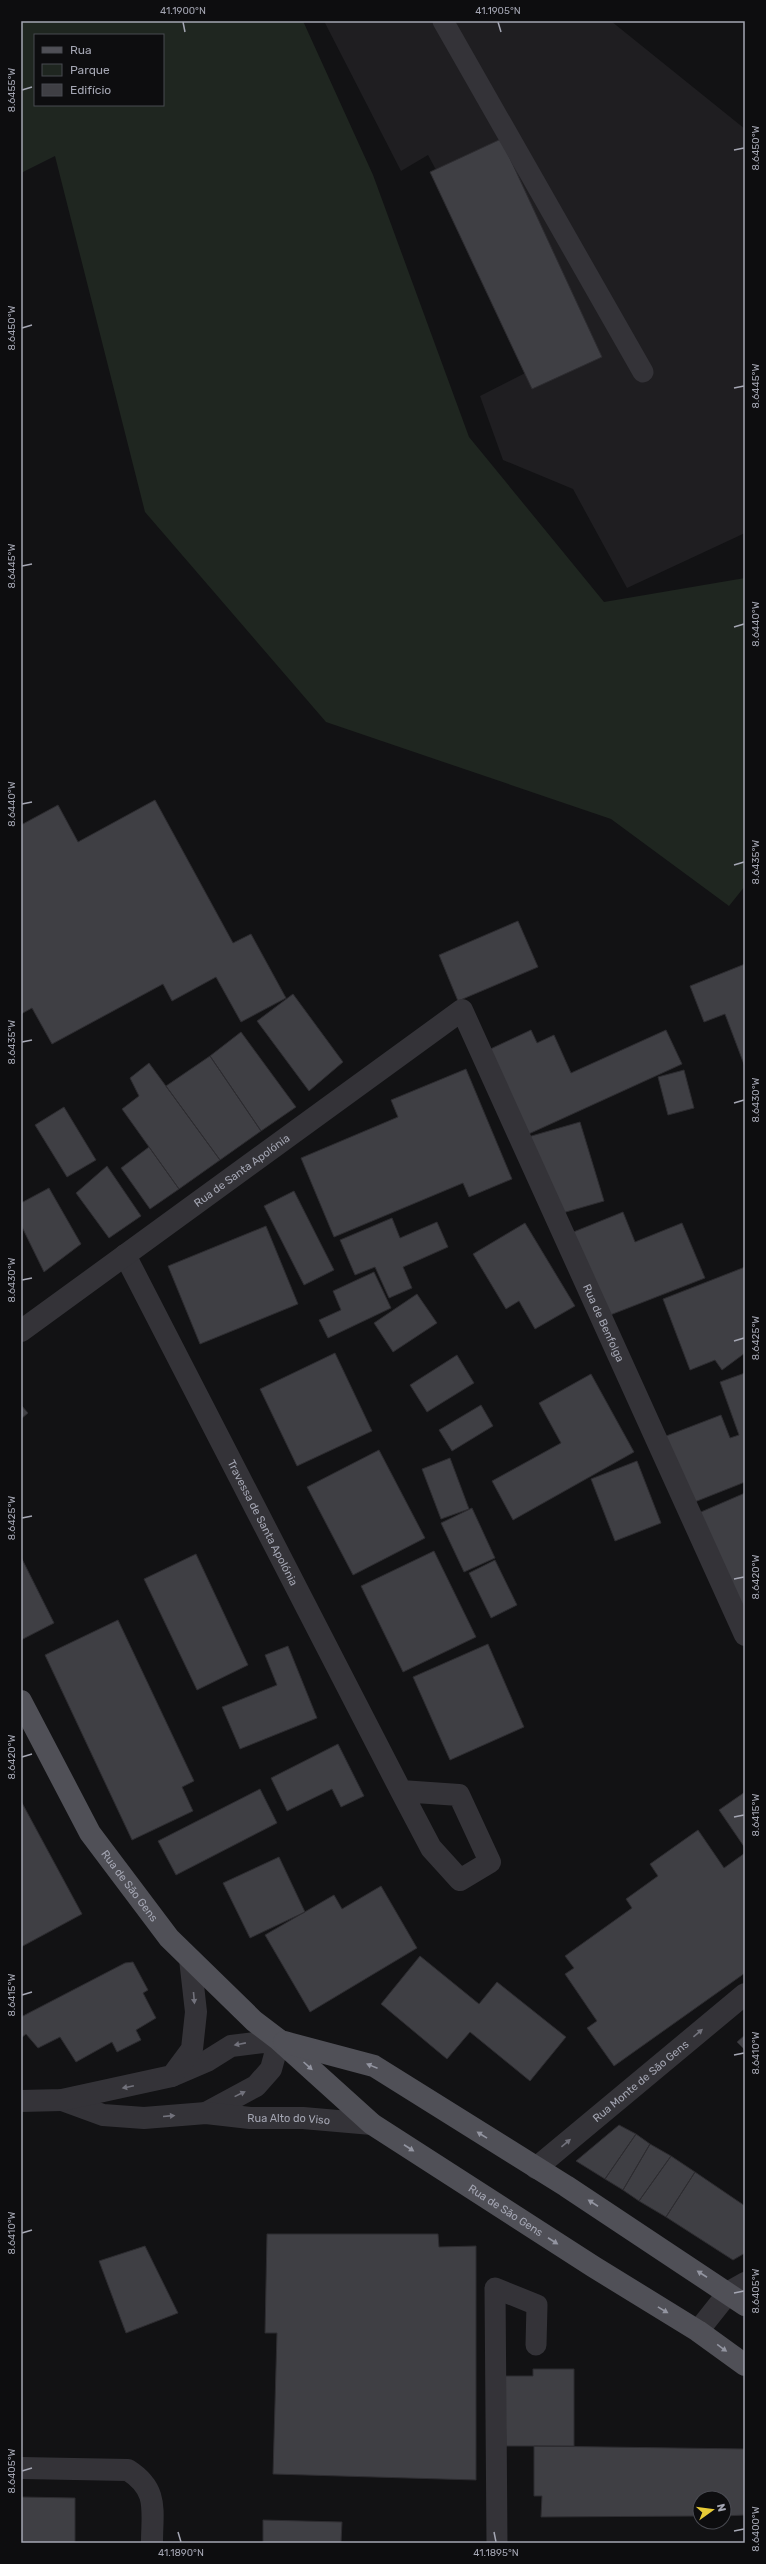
<svg xmlns="http://www.w3.org/2000/svg" width="766" height="2564" viewBox="0 0 766 2564" font-family="Rubik,sans-serif">
  <style>
    .built { fill: #1f1e21 }
    .green { fill: #1f2620; fill-rule: evenodd }
    .building { fill: #3f3f44; stroke: #2d2c30 }
    .lines { fill: none; stroke-linecap: round; stroke-linejoin: round }
    .lane { stroke: #343338; stroke-width: 21 }
    .street { stroke: #343338; stroke-width: 22 }
    .primary { stroke: #505057; stroke-width: 22 }
    .oneway { fill: #72727c }
    .oneway2 { fill: #9395a1 }
    .ticks { fill: none; stroke: #a4a6b3; stroke-width: 1.5 }
    .labels { text-anchor: middle; stroke-width: 3.5; stroke-linejoin: round; paint-order: stroke }
    .street-label { font-size: 11px; fill: #a4a6b3; stroke: #0d0d0f }
    .neatline { fill: none; stroke: #a4a6b3; stroke-width: 1.5 }
    .ticks-label { font-size: 10px; text-anchor: middle; fill: #a4a6b3 }
  </style>
  <rect width="100%" height="100%" fill="#121214"/>
  <!-- built -->
  <path class="built" d="M 324,21 L 611,21 L 745,129 L 745,533 L 627,588 L 573,489 L 503,460 L 480,396 L 541,365 L 428,155 L 401,171 Z"/>
  <!-- green -->
  <path class="green" d="M 21,21 L 303,21 L 373,175 L 469,437 L 604,602 L 745,578 L 745,886 L 729,906 L 611,819 L 326,722 L 145,512 L 55,156 L 21,173 ZM 35,35 L 163,35 L 163,105 L 35,105 Z"/>
  <!-- building -->
  <path class="building" d="M 501,139 L 602,357 L 532,389 L 430,172 Z
    M 155,800 L 233,943 L 251,934 L 286,998 L 241,1022 L 216,977 L 172,1001 L 163,984 L 52,1044 L 32,1008 L 21,1014 L 21,825 L 58,805 L 78,842 Z
    M 518,921 L 538,967 L 458,1001 L 439,955 Z
    M 745,964 L 745,1067 L 725,1014 L 704,1022 L 690,986 Z
    M 293,994 L 343,1062 L 309,1091 L 257,1021 Z
    M 531,1030 L 537,1043 L 554,1035 L 571,1073 L 666,1030 L 682,1064 L 522,1137 L 484,1052 Z
    M 241,1032 L 296,1107 L 261,1131 L 210,1056 Z
    M 210,1056 L 261,1131 L 220,1160 L 166,1086 Z
    M 149,1063 L 220,1160 L 179,1189 L 122,1109 L 139,1096 L 130,1078 Z
    M 466,1069 L 512,1179 L 469,1197 L 463,1183 L 334,1237 L 301,1158 L 398,1117 L 391,1100 Z
    M 684,1070 L 694,1108 L 668,1115 L 658,1077 Z
    M 64,1107 L 96,1160 L 67,1177 L 35,1125 Z
    M 580,1122 L 604,1201 L 552,1216 L 528,1137 Z
    M 149,1147 L 179,1189 L 150,1209 L 121,1168 Z
    M 107,1166 L 141,1216 L 109,1238 L 76,1193 Z
    M 49,1188 L 81,1244 L 44,1272 L 21,1225 L 21,1203 Z
    M 294,1191 L 334,1270 L 304,1285 L 264,1206 Z
    M 623,1212 L 635,1242 L 682,1223 L 705,1278 L 605,1317 L 571,1233 Z
    M 392,1218 L 400,1238 L 437,1222 L 448,1247 L 403,1267 L 412,1288 L 389,1298 L 375,1267 L 355,1275 L 340,1240 Z
    M 525,1223 L 575,1306 L 535,1329 L 519,1301 L 506,1309 L 473,1254 Z
    M 266,1226 L 298,1304 L 200,1344 L 168,1266 Z
    M 745,1267 L 745,1353 L 722,1370 L 715,1360 L 690,1370 L 663,1299 Z
    M 374,1272 L 391,1308 L 328,1338 L 319,1320 L 341,1310 L 333,1291 Z
    M 417,1294 L 437,1323 L 393,1352 L 374,1323 Z
    M 335,1353 L 372,1431 L 297,1466 L 260,1389 Z
    M 457,1355 L 474,1383 L 427,1412 L 410,1385 Z
    M 745,1373 L 745,1482 L 687,1505 L 661,1438 L 721,1415 L 730,1438 L 739,1435 L 720,1382 Z
    M 591,1374 L 634,1452 L 513,1520 L 492,1481 L 561,1443 L 539,1403 Z
    M 21,1405 L 28,1413 L 21,1419 Z
    M 481,1405 L 493,1426 L 452,1451 L 439,1430 Z
    M 379,1450 L 425,1538 L 353,1575 L 307,1487 Z
    M 450,1458 L 469,1509 L 441,1519 L 422,1469 Z
    M 637,1461 L 661,1523 L 615,1541 L 591,1479 Z
    M 745,1493 L 745,1635 L 694,1515 Z
    M 472,1508 L 495,1558 L 464,1572 L 441,1523 Z
    M 434,1551 L 476,1637 L 403,1672 L 361,1586 Z
    M 196,1554 L 248,1665 L 197,1690 L 144,1579 Z
    M 21,1557 L 54,1623 L 21,1640 Z
    M 495,1560 L 517,1605 L 491,1618 L 469,1573 Z
    M 118,1620 L 194,1781 L 182,1787 L 193,1811 L 132,1840 L 45,1655 Z
    M 488,1644 L 524,1727 L 450,1760 L 413,1677 Z
    M 288,1646 L 317,1718 L 240,1749 L 222,1707 L 277,1685 L 265,1655 Z
    M 338,1744 L 364,1796 L 341,1807 L 332,1789 L 287,1811 L 271,1778 Z
    M 260,1789 L 277,1823 L 176,1875 L 158,1841 Z
    M 745,1792 L 745,1848 L 719,1810 Z
    M 21,1801 L 82,1914 L 21,1947 Z
    M 698,1830 L 724,1868 L 745,1853 L 745,1973 L 614,2066 L 587,2028 L 597,2021 L 565,1974 L 574,1968 L 565,1956 L 632,1908 L 626,1899 L 658,1876 L 650,1864 Z
    M 279,1857 L 305,1912 L 250,1938 L 223,1883 Z
    M 381,1886 L 417,1948 L 310,2012 L 265,1935 L 334,1895 L 342,1909 Z
    M 420,1956 L 479,2004 L 497,1982 L 566,2037 L 530,2081 L 470,2032 L 447,2059 L 381,2004 Z
    M 133,1962 L 148,1990 L 143,1993 L 156,2018 L 136,2030 L 141,2040 L 117,2052 L 112,2042 L 76,2062 L 60,2037 L 38,2048 L 26,2034 L 21,2038 L 21,2017 L 125,1963 Z
    M 745,2035 L 745,2050 L 737,2042 Z
    M 619,2125 L 636,2134 L 605,2179 L 576,2161 Z
    M 636,2134 L 650,2144 L 623,2190 L 605,2179 Z
    M 650,2144 L 671,2156 L 639,2201 L 623,2190 Z
    M 671,2156 L 695,2172 L 666,2217 L 639,2201 Z
    M 695,2172 L 745,2206 L 745,2253 L 733,2260 L 666,2217 Z
    M 267,2234 L 438,2234 L 439,2247 L 476,2246 L 476,2480 L 273,2474 L 277,2333 L 265,2333 Z
    M 145,2246 L 178,2313 L 126,2333 L 99,2261 Z
    M 533,2369 L 574,2369 L 574,2446 L 506,2446 L 504,2376 L 533,2376 Z
    M 534,2446 L 745,2449 L 745,2515 L 724,2516 L 724,2498 L 700,2498 L 700,2516 L 541,2517 L 542,2496 L 534,2496 Z
    M 21,2497 L 75,2498 L 75,2543 L 21,2543 Z
    M 263,2520 L 342,2522 L 341,2543 L 263,2543 Z"/>
  <g class="lines">
    <!-- lane -->
    <path class="lane" d="M 443,21 L 643,372
      M 497,2543 L 495,2288 L 537,2305 L 536,2345"/>
    <!-- street -->
    <g class="street">
      <path id="s1" d="M 125,1255 L 401,1791 L 431,1848 L 460,1880 L 490,1862 L 459,1795 L 401,1791"/>
      <path id="s2" d="M 21,1331 L 462,1010 L 745,1635"/>
      <path d="M 172,2076 L 207,2061 L 231,2046 L 279,2040 L 271,2069 L 256,2086 L 206,2113"/>
      <path id="s3" d="M 62,2100 L 103,2115 L 144,2118 L 206,2113 L 250,2118 L 303,2118 L 372,2124"/>
      <path d="M 21,2101 L 62,2100 L 172,2076 L 192,2049 L 196,2012 L 190,1959"/>
      <path id="s4" d="M 536,2168 L 745,1994"/>
      <path d="M 698,2331 L 729,2292 L 745,2283"/>
      <path d="M 21,2468 L 128,2470 C 159,2490 152,2510 152,2543"/>
    </g>
    <!-- primary -->
    <g class="primary">
      <path id="s5" d="M 21,1701 L 90,1833 L 169,1938 L 254,2021 L 279,2040 L 372,2124 L 594,2267 L 698,2331 L 745,2365"/>
      <path d="M 284,2042 L 374,2066 L 566,2186 L 745,2305"/>
    </g>
  </g>
  <!-- one-way arrows -->
  <defs><path id="oneway-solid" d="M-6-.8H1V-3.2L6.5 0L1 3.2V.8H-6Z"/></defs>
  <g class="oneway">
    <use href="#oneway-solid" transform="translate(194 1998) rotate(85)"/>
    <use href="#oneway-solid" transform="translate(698 2033) rotate(-40)"/>
    <use href="#oneway-solid" transform="translate(240 2044) rotate(169)"/>
    <use href="#oneway-solid" transform="translate(128 2087) rotate(168)"/>
    <use href="#oneway-solid" transform="translate(240 2094) rotate(-26)"/>
    <use href="#oneway-solid" transform="translate(169 2116) rotate(-5)"/>
    <use href="#oneway-solid" transform="translate(566 2143) rotate(-40)"/>
  </g>
  <g class="oneway2">
    <use href="#oneway-solid" transform="translate(308 2066) rotate(42)"/>
    <use href="#oneway-solid" transform="translate(372 2066) rotate(-158)"/>
    <use href="#oneway-solid" transform="translate(482 2135) rotate(-148)"/>
    <use href="#oneway-solid" transform="translate(409 2148) rotate(33)"/>
    <use href="#oneway-solid" transform="translate(593 2203) rotate(-147)"/>
    <use href="#oneway-solid" transform="translate(553 2241) rotate(33)"/>
    <use href="#oneway-solid" transform="translate(702 2274) rotate(-147)"/>
    <use href="#oneway-solid" transform="translate(663 2310) rotate(31)"/>
    <use href="#oneway-solid" transform="translate(722 2348) rotate(36)"/>
  </g>
  <!-- ticks -->
  <path class="ticks" d="M 183,22 L 185,32M 498,22 L 501,32M 22,90 L 32,87M 734,150 L 744,148M 22,328 L 32,325M 734,388 L 744,386M 22,566 L 32,564M 734,627 L 744,624M 22,804 L 32,802M 734,865 L 744,862M 22,1042 L 32,1040M 734,1103 L 744,1100M 22,1280 L 32,1278M 734,1341 L 744,1338M 22,1518 L 32,1516M 734,1579 L 744,1577M 22,1757 L 32,1754M 734,1817 L 744,1815M 22,1995 L 32,1992M 734,2055 L 744,2053M 22,2233 L 32,2230M 734,2293 L 744,2291M 22,2471 L 32,2468M 734,2531 L 744,2529M 178,2532 L 181,2542M 494,2532 L 496,2542"/>
  <g class="labels">
    <!-- street labels -->
    <g class="street-label">
      <text dy="4" stroke="none"><textPath href="#s2" startOffset="273">Rua de Santa Apolónia</textPath></text>
      <text dy="4" stroke="none"><textPath href="#s2" startOffset="889">Rua de Benfolga</textPath></text>
      <text dy="4" stroke="none"><textPath href="#s1" startOffset="301">Travessa de Santa Apolónia</textPath></text>
      <text dy="4" stroke="none"><textPath href="#s5" startOffset="215">Rua de São Gens</textPath></text>
      <text dy="4" stroke="none"><textPath href="#s4" startOffset="136">Rua Monte de São Gens</textPath></text>
      <text dy="4" stroke="none"><textPath href="#s3" startOffset="230">Rua Alto do Viso</textPath></text>
      <text dy="4" stroke="none"><textPath href="#s5" startOffset="715">Rua de São Gens</textPath></text>
    </g>
  </g>
  <!-- border -->
  <rect width="766" height="2564" fill="none" stroke="#0d0d0f" stroke-width="44"/>
  <!-- legend -->
  <rect x="34" y="34" width="130" height="72" fill="#0d0d0f" stroke="#494a51"/>
  <rect x="42" y="47" width="20" height="6" fill="#505057" stroke="#494a51"/>
  <text x="70" y="54" font-size="12" fill="#a4a6b3">Rua</text>
  <rect x="42" y="64" width="20" height="12" fill="#1f2620" stroke="#494a51"/>
  <text x="70" y="74" font-size="12" fill="#a4a6b3">Parque</text>
  <rect x="42" y="84" width="20" height="12" fill="#3f3f44" stroke="#494a51"/>
  <text x="70" y="94" font-size="12" fill="#a4a6b3">Edifício</text>
  <!-- north arrow -->
  <g transform="translate(712 2510) rotate(76)"><circle r="19" fill="#0d0d0f" stroke="#494a51"/>
  <path d="M0-3L7 15L0 10L-7 15Z" fill="#e7cb37"/>
  <text y="-6" font-size="11" font-weight="bold" text-anchor="middle" fill="#a4a6b3">N</text>
  </g>
  <rect x="22" y="22" width="722" height="2520" class="neatline"/>
  <g class="ticks-label">
    <text x="183" y="14">41.1900°N</text>
    <text x="498" y="14">41.1905°N</text>
    <text transform="translate(11 90) rotate(-90)" y="4">8.6455°W</text>
    <text transform="translate(755 148) rotate(-90)" y="4">8.6450°W</text>
    <text transform="translate(11 328) rotate(-90)" y="4">8.6450°W</text>
    <text transform="translate(755 386) rotate(-90)" y="4">8.6445°W</text>
    <text transform="translate(11 566) rotate(-90)" y="4">8.6445°W</text>
    <text transform="translate(755 624) rotate(-90)" y="4">8.6440°W</text>
    <text transform="translate(11 804) rotate(-90)" y="4">8.6440°W</text>
    <text transform="translate(755 862) rotate(-90)" y="4">8.6435°W</text>
    <text transform="translate(11 1042) rotate(-90)" y="4">8.6435°W</text>
    <text transform="translate(755 1100) rotate(-90)" y="4">8.6430°W</text>
    <text transform="translate(11 1280) rotate(-90)" y="4">8.6430°W</text>
    <text transform="translate(755 1338) rotate(-90)" y="4">8.6425°W</text>
    <text transform="translate(11 1518) rotate(-90)" y="4">8.6425°W</text>
    <text transform="translate(755 1577) rotate(-90)" y="4">8.6420°W</text>
    <text transform="translate(11 1757) rotate(-90)" y="4">8.6420°W</text>
    <text transform="translate(755 1815) rotate(-90)" y="4">8.6415°W</text>
    <text transform="translate(11 1995) rotate(-90)" y="4">8.6415°W</text>
    <text transform="translate(755 2053) rotate(-90)" y="4">8.6410°W</text>
    <text transform="translate(11 2233) rotate(-90)" y="4">8.6410°W</text>
    <text transform="translate(755 2291) rotate(-90)" y="4">8.6405°W</text>
    <text transform="translate(11 2471) rotate(-90)" y="4">8.6405°W</text>
    <text transform="translate(755 2529) rotate(-90)" y="4">8.6400°W</text>
    <text x="181" y="2556">41.1890°N</text>
    <text x="496" y="2556">41.1895°N</text>
  </g>
</svg>
